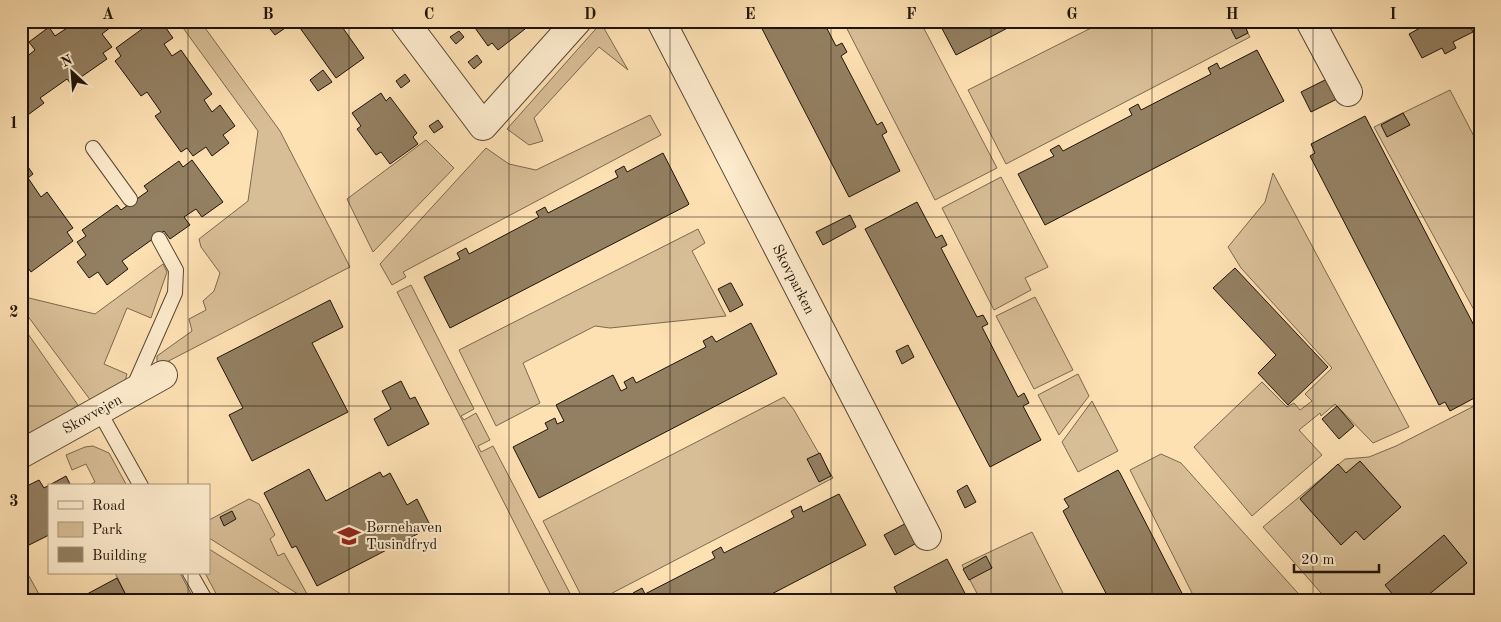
<svg xmlns="http://www.w3.org/2000/svg" width="1501" height="622" viewBox="0 0 1501 622" font-family="'Old Standard TT',serif">
  <style>
    .green { fill: #d8be96; stroke: #7c694f }
    .building { fill: #937f61; stroke: #1f1408 }
    .lines { fill: none; stroke-linecap: round; stroke-linejoin: round }
    .service-casing { stroke: #574733; stroke-width: 16 }
    .minor-casing { stroke: #574733; stroke-width: 30 }
    .service { stroke: #feecce; stroke-width: 14 }
    .minor { stroke: #feecce; stroke-width: 28 }
    .grid { fill: none; stroke: #1f1408; stroke-width: 1; stroke-opacity: 0.55 }
    .labels { text-anchor: middle; stroke-width: 4; stroke-linejoin: round; paint-order: stroke }
    .street-label { font-size: 15px; fill: #1f1408; stroke: #feecce }
    .poi-label { font-size: 15px; fill: #1f1408; stroke: #feecce; text-anchor: start }
    .neatline { fill: none; stroke: #1f1408; stroke-width: 2 }
    .grid-label { font-size: 16px; text-anchor: middle; font-weight: bold; fill: #1f1408 }
  </style>
  <rect width="100%" height="100%" fill="#fee1b3"/>
  <filter id="stains"><feTurbulence type="fractalNoise" baseFrequency=".004" numOctaves="4"/><feColorMatrix values="0 0 0 0 .2 0 0 0 0 .09 0 0 0 0 .02 0 0 0 .5 -.17"/></filter>
  <radialGradient id="worn" r=".72"><stop offset=".6" stop-color="#630" stop-opacity="0"/><stop offset="1" stop-color="#630" stop-opacity=".3"/></radialGradient>
  <!-- green -->
  <path class="green" d="M 178,21 L 200,21 L 280,131 L 350,267 L 157,367 L 157,356 L 192,331 L 189,319 L 206,310 L 203,301 L 214,291 L 220,273 L 201,247 L 199,239 L 248,201 L 258,131 Z
    M 843,21 L 920,21 L 997,168 L 935,200 Z
    M 1105,21 L 1241,21 L 1250,37 L 1006,164 L 968,90 Z
    M 601,23 L 628,70 L 599,47 L 534,118 L 543,141 L 529,145 L 507,129 Z
    M 1450,90 L 1480,148 L 1480,321 L 1374,127 Z
    M 650,115 L 661,135 L 403,272 L 406,277 L 392,285 L 380,264 L 486,148 L 509,164 L 536,170 Z
    M 426,140 L 454,168 L 373,252 L 347,199 Z
    M 1273,173 L 1409,427 L 1373,443 L 1335,404 L 1321,416 L 1320,413 L 1299,430 L 1322,455 L 1252,516 L 1194,447 L 1262,382 L 1287,407 L 1294,403 L 1300,410 L 1312,401 L 1305,394 L 1332,368 L 1241,268 L 1228,247 L 1265,202 Z
    M 1001,177 L 1048,267 L 1025,278 L 1031,290 L 994,310 L 942,208 Z
    M 698,229 L 705,243 L 692,251 L 726,316 L 610,328 L 595,326 L 523,363 L 540,403 L 496,426 L 459,350 Z
    M 163,264 L 167,272 L 151,318 L 127,308 L 104,364 L 127,374 L 125,381 L 91,401 L 21,307 L 21,288 L 29,298 L 95,314 Z
    M 411,285 L 474,409 L 461,416 L 464,420 L 476,413 L 490,440 L 478,446 L 481,452 L 493,446 L 574,601 L 554,601 L 397,292 Z
    M 1035,297 L 1073,370 L 1034,389 L 996,316 Z
    M 21,324 L 80,408 L 21,442 Z
    M 1078,374 L 1089,396 L 1059,435 L 1038,395 Z
    M 784,397 L 794,410 L 833,478 L 597,601 L 584,601 L 543,521 Z
    M 1092,401 L 1118,451 L 1078,472 L 1062,442 Z
    M 1480,403 L 1480,601 L 1328,601 L 1263,527 L 1345,459 L 1369,457 L 1396,446 Z
    M 93,446 L 109,453 L 127,486 L 88,486 L 95,482 L 86,464 L 72,470 L 66,455 L 85,447 Z
    M 1161,454 L 1181,463 L 1305,601 L 1196,601 L 1130,470 Z
    M 249,499 L 259,504 L 275,535 L 270,539 L 278,556 L 284,553 L 311,601 L 309,601 L 209,538 L 209,520 Z
    M 1032,532 L 1067,601 L 981,601 L 962,565 Z
    M 209,549 L 292,601 L 220,601 L 205,573 L 209,573 Z
    M 25,569 L 39,594 L 36,601 L 21,601 L 21,571 Z
    M 115,573 L 180,573 L 195,601 L 129,601 Z"/>
  <!-- building -->
  <path class="building" d="M 62,21 L 107,21 L 111,27 L 102,34 L 112,47 L 103,53 L 107,59 L 71,84 L 67,79 L 40,98 L 44,103 L 21,120 L 21,52 L 25,58 L 35,50 L 29,42 L 49,27 L 55,36 L 67,28 Z
    M 153,21 L 161,21 L 173,38 L 164,44 L 172,56 L 181,50 L 212,94 L 204,100 L 212,112 L 220,105 L 235,126 L 223,135 L 229,143 L 212,156 L 206,147 L 193,156 L 187,148 L 181,152 L 155,116 L 161,112 L 147,92 L 141,96 L 115,61 L 121,56 L 116,48 Z
    M 281,21 L 290,21 L 291,24 L 275,35 L 270,29 Z
    M 295,21 L 338,21 L 364,58 L 336,78 Z
    M 470,21 L 519,21 L 525,29 L 498,50 L 492,43 L 488,46 Z
    M 758,21 L 823,21 L 836,46 L 842,43 L 847,52 L 841,56 L 877,125 L 882,122 L 887,132 L 882,135 L 900,171 L 849,197 Z
    M 938,21 L 1021,21 L 956,55 Z
    M 1227,21 L 1243,21 L 1248,33 L 1236,39 Z
    M 1433,21 L 1468,21 L 1473,32 L 1453,42 L 1456,48 L 1445,54 L 1442,48 L 1422,58 L 1409,34 Z
    M 459,31 L 464,37 L 456,44 L 450,37 Z
    M 1257,50 L 1284,101 L 1045,225 L 1018,174 L 1054,156 L 1050,150 L 1059,145 L 1063,151 L 1132,115 L 1129,109 L 1138,104 L 1141,110 L 1211,74 L 1208,68 L 1217,63 L 1220,69 Z
    M 477,55 L 482,62 L 474,69 L 468,62 Z
    M 323,70 L 332,82 L 318,91 L 310,80 Z
    M 405,74 L 410,81 L 401,88 L 396,81 Z
    M 1329,78 L 1339,98 L 1311,112 L 1301,92 Z
    M 381,93 L 386,101 L 390,97 L 417,133 L 413,137 L 418,144 L 390,164 L 381,152 L 376,155 L 357,129 L 361,126 L 352,113 Z
    M 1403,113 L 1410,125 L 1387,137 L 1381,125 Z
    M 1365,116 L 1480,337 L 1480,395 L 1450,411 L 1445,402 L 1439,405 L 1310,156 L 1315,153 L 1311,144 Z
    M 438,120 L 443,127 L 434,133 L 429,126 Z
    M 663,153 L 689,204 L 688,205 L 450,328 L 424,277 L 460,259 L 457,253 L 466,248 L 469,254 L 539,217 L 536,212 L 545,207 L 548,213 L 618,177 L 615,171 L 624,166 L 627,172 Z
    M 21,157 L 33,174 L 28,178 L 41,197 L 47,192 L 73,228 L 67,232 L 73,241 L 31,272 L 21,258 L 21,247 L 25,245 L 21,240 Z
    M 192,160 L 223,202 L 202,217 L 196,209 L 184,217 L 190,225 L 170,239 L 164,231 L 122,261 L 128,269 L 107,285 L 98,272 L 89,278 L 77,262 L 86,255 L 77,242 L 86,236 L 82,230 L 117,205 L 121,210 L 148,191 L 144,186 L 179,161 L 183,167 Z
    M 917,202 L 936,238 L 942,235 L 947,245 L 941,248 L 977,317 L 983,315 L 988,324 L 982,327 L 1018,397 L 1024,393 L 1029,403 L 1023,406 L 1041,440 L 990,467 L 865,229 Z
    M 850,215 L 856,227 L 823,245 L 816,232 Z
    M 1235,268 L 1328,367 L 1288,405 L 1258,373 L 1276,355 L 1213,288 Z
    M 730,283 L 731,283 L 743,305 L 730,312 L 718,289 Z
    M 330,300 L 343,327 L 312,343 L 348,412 L 252,461 L 229,415 L 243,408 L 217,358 Z
    M 751,323 L 777,374 L 539,498 L 513,447 L 548,429 L 545,423 L 555,418 L 557,424 L 564,421 L 556,405 L 613,375 L 621,391 L 627,388 L 624,382 L 633,377 L 636,383 L 706,347 L 703,341 L 712,336 L 716,342 Z
    M 908,345 L 914,357 L 902,364 L 896,351 Z
    M 401,381 L 410,399 L 415,397 L 429,424 L 388,446 L 374,419 L 391,409 L 382,391 Z
    M 1337,406 L 1354,426 L 1339,439 L 1322,419 Z
    M 820,453 L 831,476 L 819,482 L 807,459 Z
    M 1360,461 L 1401,507 L 1364,540 L 1356,531 L 1341,545 L 1300,499 L 1338,464 L 1346,473 Z
    M 309,469 L 326,501 L 380,472 L 383,477 L 390,473 L 407,505 L 417,499 L 431,527 L 317,586 L 296,546 L 292,548 L 264,493 Z
    M 1118,470 L 1120,473 L 1186,601 L 1110,601 L 1079,542 L 1063,511 L 1069,507 L 1064,499 Z
    M 66,476 L 71,486 L 49,486 L 49,535 L 21,549 L 21,489 L 39,480 L 44,488 Z
    M 967,485 L 976,502 L 965,508 L 957,491 Z
    M 839,494 L 866,545 L 762,599 L 758,601 L 632,601 L 636,599 L 633,593 L 642,588 L 645,594 L 715,558 L 712,552 L 721,547 L 724,553 L 787,521 L 794,517 L 791,511 L 801,506 L 803,512 Z
    M 232,511 L 236,519 L 224,526 L 220,517 Z
    M 912,520 L 922,540 L 895,555 L 884,535 Z
    M 1444,535 L 1467,563 L 1421,601 L 1398,601 L 1385,585 Z
    M 986,556 L 992,568 L 969,580 L 963,569 Z
    M 947,559 L 969,601 L 893,601 L 892,599 L 898,596 L 894,587 Z
    M 117,578 L 129,601 L 74,601 Z"/>
  <g class="lines">
    <defs>
      <path id="service" d="M 93,148 L 130,199
        M 133,388 L 175,293 L 176,270 L 159,239
        M 99,411 L 141,486
        M 190,573 L 206,601"/>
      <path id="minor" d="M 404,21 L 483,126 L 577,21
        M 661,21 L 927,536
        M 1310,21 L 1348,92
        M 21,454 L 163,375"/>
    </defs>
    <!-- service casing -->
    <use href="#service" class="service-casing"/>
    <!-- minor casing -->
    <use href="#minor" class="minor-casing"/>
    <!-- service -->
    <use href="#service" class="service"/>
    <!-- minor -->
    <use href="#minor" class="minor"/>
  </g>
  <!-- grid -->
  <path class="grid" d="M 188,21 L 188,486M 349,21 L 349,601M 509,21 L 509,601M 670,21 L 670,601M 831,21 L 831,601M 991,21 L 991,601M 1152,21 L 1152,601M 1313,21 L 1313,601M 21,217 L 1480,217M 21,406 L 1480,406M 188,573 L 188,601"/>
  <!-- icons -->
  <defs>
    <symbol id="school-bare" viewBox="-9 -9 18 18"><path d="M0-5L7-2L0 1L-7-2ZM-4 1L0 2.5L4 1V4Q0 6-4 4Z" fill="#8f2418" stroke="#feecce" stroke-width="2.5" paint-order="stroke"/></symbol>
  </defs>
  <g fill-rule="evenodd">
    <use href="#school-bare" x="333" y="520" width="32" height="32"/>
  </g>
  <g class="labels">
    <!-- street labels -->
    <g class="street-label">
      <text transform="translate(794 279) rotate(63)" y="5">Skovparken</text>
      <text transform="translate(92 414) rotate(-29)" y="5">Skovvejen</text>
    </g>
    <!-- poi labels -->
    <g class="poi-label">
      <text x="366" y="532">Børnehaven<tspan x="366" dy="17">Tusindfryd</tspan></text>
    </g>
  </g>
  <!-- margin -->
  <rect width="1501" height="622" fill="none" stroke="#fee1b3" stroke-width="55"/>
  <!-- legend -->
  <rect x="48" y="484" width="162" height="90" fill="#feecce" stroke="#a5967f"/>
  <rect x="58" y="501" width="25" height="8" fill="#feecce" stroke="#a5967f"/>
  <text x="92" y="510" font-size="15" fill="#1f1408">Road</text>
  <rect x="58" y="522" width="25" height="15" fill="#d8be96" stroke="#a5967f"/>
  <text x="92" y="534" font-size="15" fill="#1f1408">Park</text>
  <rect x="58" y="547" width="25" height="15" fill="#937f61" stroke="#a5967f"/>
  <text x="92" y="560" font-size="15" fill="#1f1408">Building</text>
  <!-- north arrow -->
  <g transform="translate(72 72) rotate(334)" stroke="#feecce" stroke-width="4" paint-order="stroke">
  <path d="M0-4L9 19L0 12L-9 19Z" fill="#1f1408"/>
  <text y="-8" font-size="14" font-weight="bold" text-anchor="middle" fill="#1f1408">N</text>
  </g>
  <!-- scale -->
  <path d="M1294 564v8h85v-8" fill="none" stroke="#1f1408" stroke-width="2.5"/>
  <text x="1301" y="564" font-size="15" fill="#1f1408" stroke="#feecce" stroke-width="4" paint-order="stroke">20 m</text>
  <rect x="28" y="28" width="1446" height="566" class="neatline"/>
  <g class="grid-label">
    <text x="108" y="19">A</text>
    <text x="268" y="19">B</text>
    <text x="429" y="19">C</text>
    <text x="590" y="19">D</text>
    <text x="750" y="19">E</text>
    <text x="911" y="19">F</text>
    <text x="1072" y="19">G</text>
    <text x="1232" y="19">H</text>
    <text x="1393" y="19">I</text>
    <text x="14" y="128">1</text>
    <text x="14" y="317">2</text>
    <text x="14" y="506">3</text>
  </g>
  <rect width="100%" height="100%" filter="url(#stains)"/>
  <rect width="100%" height="100%" fill="url(#worn)"/>
</svg>
